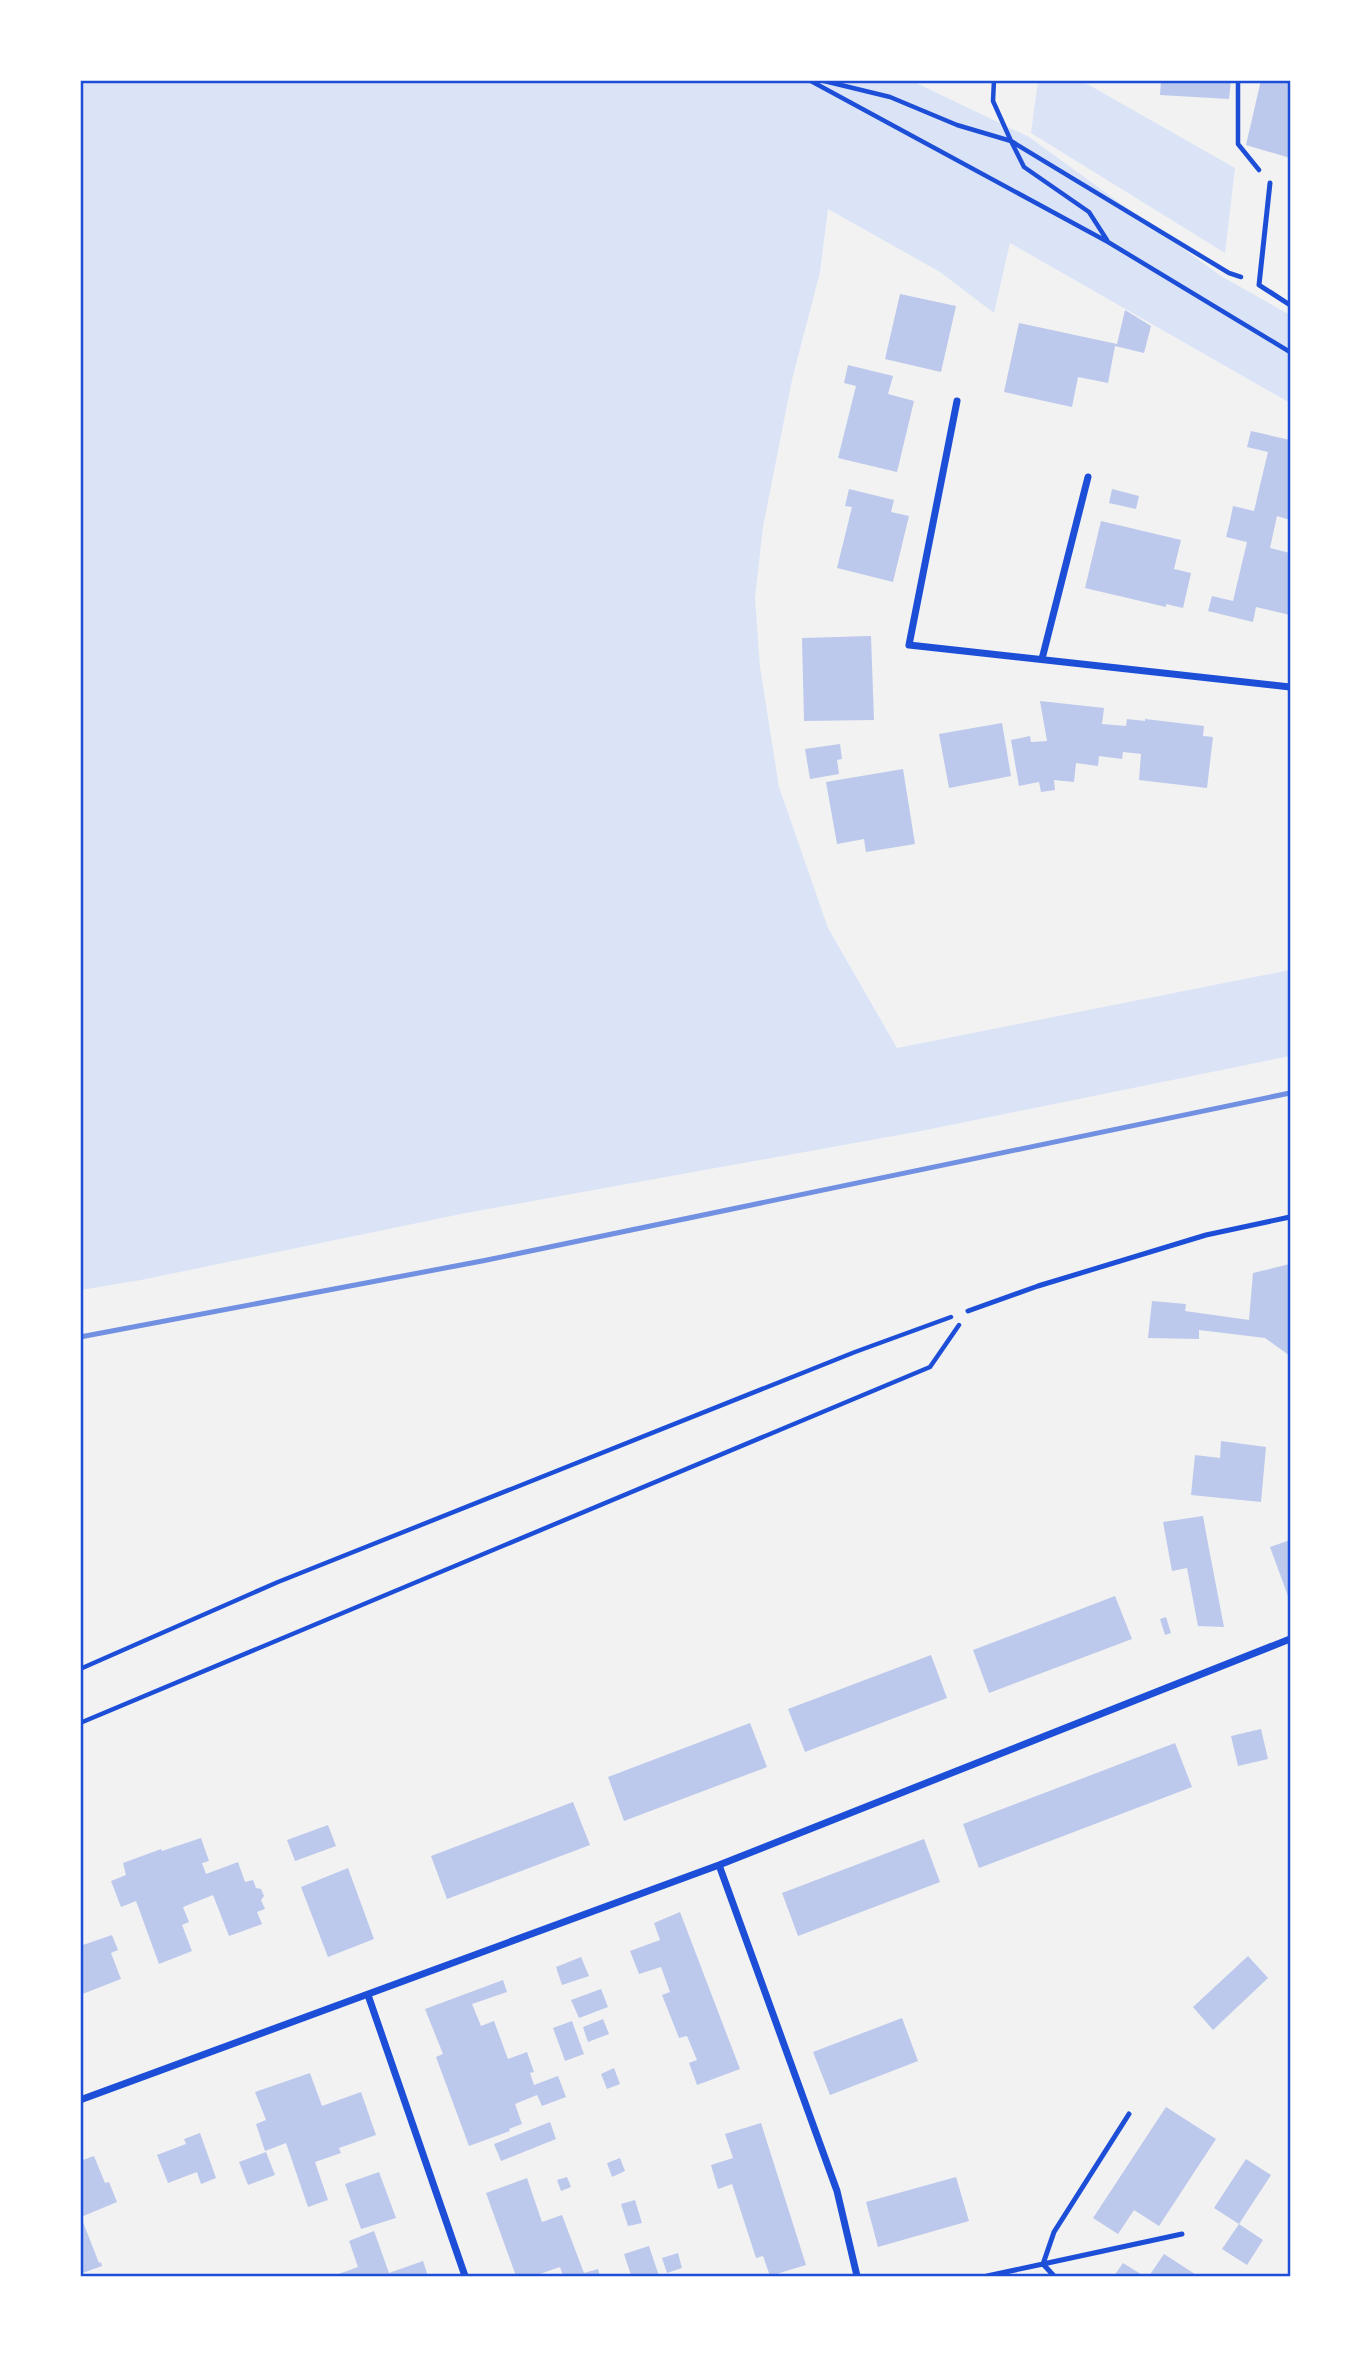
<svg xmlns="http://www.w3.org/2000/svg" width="1371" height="2357" viewBox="0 0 1371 2357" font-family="Bitter,serif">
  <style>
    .green { fill: #dbe4f7 }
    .building { fill: #bdc9ec }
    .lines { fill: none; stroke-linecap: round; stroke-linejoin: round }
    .path { stroke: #1d4ed8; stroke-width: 4.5 }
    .service { stroke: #1d4ed8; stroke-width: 5 }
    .minor { stroke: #1d4ed8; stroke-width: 7 }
    .rail { stroke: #7290e2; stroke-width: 5 }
    .neatline { fill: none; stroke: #1d4ed8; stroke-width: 2.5 }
  </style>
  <rect width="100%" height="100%" fill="#f2f2f2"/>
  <!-- green -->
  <path class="green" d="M 81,81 L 912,81 L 1029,137 L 1221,276 L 1290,315 L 1290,403 L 1010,243 L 994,313 L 940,272 L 828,209 L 820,272 L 792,380 L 763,527 L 755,598 L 760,667 L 779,787 L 828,928 L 897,1048 L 1290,970 L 1290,1056 L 921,1131 L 466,1213 L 141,1280 L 81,1290 Z
    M 1038,81 L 1082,81 L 1235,168 L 1225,253 L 1031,133 Z"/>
  <!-- building -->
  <path class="building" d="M 1161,80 L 1231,80 L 1229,99 L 1160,95 Z
    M 1261,80 L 1290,81 L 1290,158 L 1246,145 Z
    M 900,294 L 956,306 L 941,372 L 885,359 Z
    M 1125,310 L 1151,326 L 1144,353 L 1115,346 L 1108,383 L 1078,377 L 1072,407 L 1004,392 L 1019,323 L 1117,344 Z
    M 848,365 L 893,376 L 888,394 L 914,401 L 897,472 L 838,458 L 856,386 L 844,383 Z
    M 1251,431 L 1290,440 L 1290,520 L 1277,516 L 1270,548 L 1290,553 L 1290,615 L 1256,607 L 1253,622 L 1208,611 L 1212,596 L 1233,601 L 1247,542 L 1226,537 L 1230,521 L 1233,506 L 1254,511 L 1261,481 L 1268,452 L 1247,447 Z
    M 849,489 L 894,500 L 891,512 L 909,516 L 893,582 L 837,568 L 852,507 L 845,506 Z
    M 1112,489 L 1139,496 L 1136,509 L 1109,503 Z
    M 1101,521 L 1181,540 L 1174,569 L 1191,573 L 1183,608 L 1166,604 L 1166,607 L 1085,588 Z
    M 871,636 L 874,720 L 804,721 L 802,638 Z
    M 1040,701 L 1104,708 L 1102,724 L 1126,726 L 1127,719 L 1145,721 L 1145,719 L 1204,726 L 1203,736 L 1213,737 L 1207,788 L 1139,780 L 1141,754 L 1123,752 L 1122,759 L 1099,756 L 1098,766 L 1076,763 L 1074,782 L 1054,780 L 1055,790 L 1041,792 L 1039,782 L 1019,786 L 1011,740 L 1030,736 L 1031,742 L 1047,741 Z
    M 1002,723 L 1011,776 L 949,788 L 939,734 Z
    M 840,744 L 842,759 L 837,760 L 839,774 L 810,779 L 805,749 Z
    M 903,769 L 915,844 L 866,852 L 864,839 L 837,844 L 826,782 Z
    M 1290,1264 L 1290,1356 L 1265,1338 L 1199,1330 L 1199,1339 L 1148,1338 L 1152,1301 L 1186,1304 L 1185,1311 L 1249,1320 L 1253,1273 Z
    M 1221,1441 L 1266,1447 L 1261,1502 L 1191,1495 L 1195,1455 L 1220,1458 Z
    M 1203,1516 L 1209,1549 L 1224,1627 L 1198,1626 L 1187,1568 L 1172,1571 L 1163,1522 Z
    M 1290,1540 L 1290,1595 L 1288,1596 L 1270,1547 Z
    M 1115,1596 L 1132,1639 L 989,1693 L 973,1650 Z
    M 1166,1617 L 1171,1633 L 1165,1635 L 1160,1619 Z
    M 931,1655 L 947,1698 L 805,1752 L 788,1709 Z
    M 750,1723 L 767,1767 L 624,1821 L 608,1777 Z
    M 1261,1729 L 1268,1759 L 1238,1766 L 1231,1736 Z
    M 1175,1743 L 1192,1787 L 979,1868 L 963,1824 Z
    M 573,1802 L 590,1845 L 447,1899 L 431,1856 Z
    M 328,1825 L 336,1846 L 295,1861 L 287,1840 Z
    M 201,1838 L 209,1861 L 202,1863 L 206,1874 L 238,1862 L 245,1882 L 253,1880 L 256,1888 L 261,1889 L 264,1896 L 261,1900 L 265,1909 L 257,1912 L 262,1924 L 229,1936 L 213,1895 L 183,1907 L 189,1922 L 182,1925 L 192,1951 L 159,1964 L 136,1901 L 121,1907 L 111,1881 L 126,1875 L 123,1863 L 161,1849 L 162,1851 Z
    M 924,1839 L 940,1882 L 798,1936 L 782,1893 Z
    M 348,1868 L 374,1939 L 328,1957 L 301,1887 Z
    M 680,1912 L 740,2069 L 697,2085 L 689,2063 L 697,2060 L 687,2036 L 679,2038 L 662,1995 L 670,1992 L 661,1967 L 639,1974 L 630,1951 L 660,1940 L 654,1923 Z
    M 112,1935 L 118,1950 L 111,1953 L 121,1979 L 80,1995 L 80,1946 Z
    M 1248,1956 L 1268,1978 L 1213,2030 L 1193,2007 Z
    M 581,1957 L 589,1976 L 562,1985 L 556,1967 Z
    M 503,1980 L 507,1992 L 472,2004 L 481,2026 L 494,2021 L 508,2059 L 527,2052 L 534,2072 L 530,2073 L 534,2085 L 558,2076 L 566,2097 L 542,2106 L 537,2095 L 515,2104 L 522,2124 L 509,2129 L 510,2131 L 469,2146 L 436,2057 L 443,2054 L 425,2009 Z
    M 601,1989 L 608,2007 L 579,2018 L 571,2000 Z
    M 902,2018 L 918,2061 L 830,2095 L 813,2052 Z
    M 603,2019 L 609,2034 L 588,2042 L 583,2027 Z
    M 572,2021 L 584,2054 L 565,2061 L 553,2028 Z
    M 614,2068 L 620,2084 L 607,2089 L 601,2074 Z
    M 310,2073 L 322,2106 L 361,2092 L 376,2135 L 339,2148 L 341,2153 L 315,2162 L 328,2200 L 308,2207 L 286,2143 L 265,2151 L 256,2124 L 266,2120 L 255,2092 Z
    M 1166,2107 L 1216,2139 L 1159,2226 L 1134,2210 L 1118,2234 L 1093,2218 Z
    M 550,2122 L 556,2139 L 501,2161 L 494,2144 Z
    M 761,2123 L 806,2265 L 770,2276 L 763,2256 L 756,2258 L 732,2184 L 718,2189 L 711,2165 L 733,2158 L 725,2134 Z
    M 200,2133 L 216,2178 L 201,2184 L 197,2172 L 168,2183 L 157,2155 L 186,2144 L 184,2139 Z
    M 266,2152 L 275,2175 L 248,2185 L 239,2162 Z
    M 94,2156 L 105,2183 L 109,2182 L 117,2202 L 81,2217 L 99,2263 L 101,2262 L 102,2266 L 80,2274 L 80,2161 Z
    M 620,2158 L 625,2171 L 612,2177 L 607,2163 Z
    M 1246,2159 L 1271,2175 L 1239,2224 L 1214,2208 Z
    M 379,2172 L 396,2218 L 361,2229 L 345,2184 Z
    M 567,2177 L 571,2187 L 561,2191 L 557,2180 Z
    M 956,2177 L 969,2221 L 878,2247 L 866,2202 Z
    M 527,2178 L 542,2222 L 562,2215 L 584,2273 L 598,2269 L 600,2276 L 563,2276 L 560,2267 L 534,2276 L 516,2276 L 486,2193 Z
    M 635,2200 L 642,2223 L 628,2226 L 621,2204 Z
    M 1239,2224 L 1263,2240 L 1247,2265 L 1222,2249 Z
    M 374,2231 L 389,2273 L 423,2261 L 428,2276 L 333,2276 L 358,2267 L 349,2241 Z
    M 649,2246 L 659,2276 L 638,2276 L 637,2274 L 631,2275 L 624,2254 Z
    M 678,2253 L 682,2268 L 667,2273 L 662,2258 Z
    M 1164,2254 L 1198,2276 L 1149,2276 Z
    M 1123,2263 L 1144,2276 L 1114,2276 Z"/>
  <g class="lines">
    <!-- path -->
    <path class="path" d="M 809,80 L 1108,242 L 1290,352
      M 820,80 L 890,97 L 957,125 L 1011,141 L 1024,167 L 1089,212 L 1107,240
      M 994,80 L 993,101 L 1011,141 L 1229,273 L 1241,277
      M 1238,80 L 1238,144 L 1259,170
      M 80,1669 L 278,1582 L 855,1352 L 951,1317
      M 80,1723 L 930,1367 L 959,1325"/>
    <!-- service -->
    <path class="service" d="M 1270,183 L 1259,285 L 1290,305
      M 968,1311 L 1038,1286 L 1206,1235 L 1290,1217
      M 1043,2264 L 1182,2234
      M 1043,2264 L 1054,2276
      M 987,2276 L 1043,2264 L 1054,2232 L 1129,2114"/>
    <!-- minor -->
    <path class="minor" d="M 957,401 L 909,645 L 1290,687
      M 1042,659 L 1088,477
      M 719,1865 L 837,2191 L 857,2276
      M 368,1995 L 465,2276
      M 80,2100 L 719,1865 L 1290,1639"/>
    <!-- rail -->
    <path class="rail" d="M 80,1337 L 482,1261 L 1290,1093"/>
  </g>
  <!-- border -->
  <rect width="1371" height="2357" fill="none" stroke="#ffffff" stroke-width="164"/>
  <rect x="82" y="82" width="1207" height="2193" class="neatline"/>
</svg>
